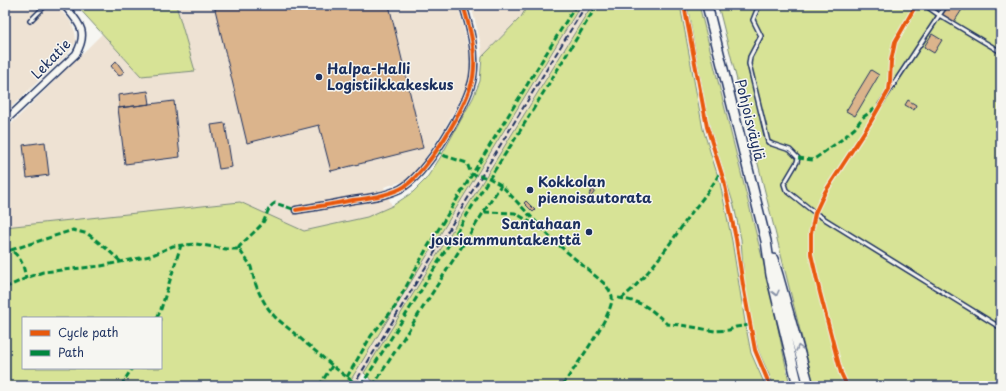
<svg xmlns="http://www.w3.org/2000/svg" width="1006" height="391" viewBox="0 0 1006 391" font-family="'Playpen Sans',sans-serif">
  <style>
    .built { fill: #eee2d3 }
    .green { fill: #d7e396; stroke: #79897a; fill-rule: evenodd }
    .building { fill: #dbb48c; stroke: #1b2f5e }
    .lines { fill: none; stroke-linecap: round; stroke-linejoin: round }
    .service-casing { stroke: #1b2f5e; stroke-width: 6 }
    .minor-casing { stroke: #1b2f5e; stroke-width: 9 }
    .secondary-casing { stroke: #1b2f5e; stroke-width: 12 }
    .service { stroke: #f6f6f2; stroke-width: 3 }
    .minor { stroke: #f6f6f2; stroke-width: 6 }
    .secondary { stroke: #f6f6f2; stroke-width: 9 }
    .rail { stroke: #1b2f5e; stroke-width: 2; stroke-dasharray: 6 3; stroke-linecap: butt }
    .quiet { stroke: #00873e; stroke-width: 3; stroke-dasharray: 6 3; stroke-linecap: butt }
    .cycleway-casing { stroke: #f6f6f2; stroke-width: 6 }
    .cycleway { stroke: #e8590c; stroke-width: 4 }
    .oneway { stroke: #8892a8 }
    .poi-dot { fill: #1b2f5e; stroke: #f6f6f2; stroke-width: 1.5 }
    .labels { text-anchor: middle; stroke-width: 3; stroke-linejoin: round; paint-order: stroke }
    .street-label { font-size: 14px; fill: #1b2f5e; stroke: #f6f6f2 }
    .poi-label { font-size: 14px; font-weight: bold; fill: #1b2f5e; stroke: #f6f6f2; text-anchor: start }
  </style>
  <rect width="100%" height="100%" fill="#f6f6f2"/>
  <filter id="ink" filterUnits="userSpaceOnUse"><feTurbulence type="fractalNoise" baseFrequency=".025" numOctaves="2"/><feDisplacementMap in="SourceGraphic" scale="8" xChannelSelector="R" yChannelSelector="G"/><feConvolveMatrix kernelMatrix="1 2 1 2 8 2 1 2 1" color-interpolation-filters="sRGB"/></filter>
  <g filter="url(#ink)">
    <!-- built -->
    <path class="built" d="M 5,5 L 56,5 L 71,22 L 75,32 L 76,42 L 69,52 L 5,113 Z
      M 176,5 L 458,5 L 469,51 L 470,77 L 466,88 L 444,129 L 420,166 L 415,173 L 404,181 L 384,187 L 392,206 L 367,217 L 304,231 L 240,202 L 5,227 L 5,130 L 102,34 L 141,76 L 195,71 Z
      M 471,5 L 528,5 L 521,17 L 482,57 L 481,45 Z
      M 581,5 L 592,5 L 356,386 L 347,386 Z"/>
    <!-- green -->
    <path class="green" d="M 76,5 L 176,5 L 195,71 L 141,76 Z
      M 528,5 L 581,5 L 347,386 L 5,386 L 5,227 L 240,202 L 304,231 L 367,217 L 392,206 L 413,192 L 426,179 L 440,158 L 473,98 L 480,81 L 482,57 L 521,17 ZM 23,318 L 161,318 L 161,368 L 23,368 Z
      M 592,5 L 680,5 L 703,129 L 720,183 L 732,241 L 745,322 L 751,353 L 765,385 L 764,386 L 378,386 L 364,373 Z
      M 687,5 L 699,5 L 769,285 L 790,386 L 774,386 L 758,350 L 751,320 L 744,283 L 741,239 L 734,206 L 708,122 Z
      M 718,5 L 1001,5 L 1001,386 L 814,386 Z"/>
    <!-- building -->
    <path class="building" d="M 214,5 L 389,5 L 423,148 L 331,171 L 319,125 L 247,143 Z
      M 948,5 L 967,5 L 969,6 L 966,10 L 963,8 L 954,22 L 942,15 Z
      M 932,34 L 942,40 L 934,53 L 924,47 Z
      M 116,61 L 124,72 L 119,76 L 111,66 Z
      M 871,70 L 879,75 L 855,116 L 846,111 Z
      M 148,91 L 150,104 L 119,108 L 118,95 Z
      M 908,100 L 916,105 L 914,110 L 905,105 Z
      M 174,101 L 180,157 L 125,164 L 118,108 Z
      M 225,123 L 232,167 L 219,169 L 211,125 Z
      M 45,142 L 49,175 L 27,178 L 23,145 Z
      M 593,189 L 595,191 L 591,197 L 589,195 Z
      M 526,201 L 535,210 L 533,212 L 524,203 Z"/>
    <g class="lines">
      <defs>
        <path id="service" d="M 759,5 L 753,20 L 761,36 L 750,57 L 749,64 L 768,142 L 772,144 L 790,150 L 798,158 L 797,162 L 784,184 L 786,190 L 815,213 L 1001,328
          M 925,5 L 939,15 L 1001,52
          M 30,21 L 46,5
          M 880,105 L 946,5"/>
        <path id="minor" d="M 5,121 L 76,54 C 89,31 79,23 64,5
          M 296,210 C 315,207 334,204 353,200 C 369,198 385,196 400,189 C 425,177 469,104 473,77 C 477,52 470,28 463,5"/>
        <path id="secondary" d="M 707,5 L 766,241 L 771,275 L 798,386
          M 773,259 L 778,275 L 809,386"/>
      </defs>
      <!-- service casing -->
      <use href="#service" class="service-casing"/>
      <!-- minor casing -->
      <use href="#minor" class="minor-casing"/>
      <!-- secondary casing -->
      <use href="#secondary" class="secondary-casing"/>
      <!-- service -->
      <use href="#service" class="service"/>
      <!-- minor -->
      <use href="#minor" class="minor"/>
      <!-- secondary -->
      <use href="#secondary" class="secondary"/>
      <!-- rail -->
      <path class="rail" d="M 353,386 L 586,5"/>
      <!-- quiet -->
      <path class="quiet" d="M 436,150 L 445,156 L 467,163 L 471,174 L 489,178 L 501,185 L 554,241 L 606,285 C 608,289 611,292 612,296 C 615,313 573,370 562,386
        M 798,158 L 813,160 L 841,140 L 855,128 L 862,118 L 877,107
        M 484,212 L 515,213 L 535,225
        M 239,249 L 239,247 C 246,239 255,232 262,224 C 267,217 267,207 275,203 L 296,210
        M 11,250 L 73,230 L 88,234 L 107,249 L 121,262
        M 5,251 L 11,250 C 22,259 23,264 26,278
        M 5,288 L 26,278 L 43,272 L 101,266 L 150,256 L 173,246 L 196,244 L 226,249 L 239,249 C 243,256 248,260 251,267 C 252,271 253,275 254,279 C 258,293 266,307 275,317 L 340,372 L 359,386
        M 618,298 C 643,302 649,307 667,324 L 681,325 L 715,331 L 729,330 L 736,327 L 750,325
        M 621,299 C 645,280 670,244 687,219 C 698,203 712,189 720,172
        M 157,318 L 161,309 L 181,245
        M 347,377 L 371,336 L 395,307 L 427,248 L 576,5
        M 121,386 L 132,368
        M 319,386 L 332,366
        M 361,386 L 417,297 L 487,182 L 515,139 L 597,5
        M 373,386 L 501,185
        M 400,386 L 408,383 L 416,386"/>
      <defs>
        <path id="cycleway" d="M 684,5 L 707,127 L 724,181 L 736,239 L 743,285 L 755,350 L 770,386
          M 296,210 C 315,207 334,204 353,200 C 369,198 385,196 400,189 C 425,177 469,104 473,77 C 477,52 470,28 463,5
          M 847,386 L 841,373 L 820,293 L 811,254 L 811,233 L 815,213 L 825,192 L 870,123 L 889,90 L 890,81 L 891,61 L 895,42 L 916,5"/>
      </defs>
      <!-- cycleway casing -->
      <use href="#cycleway" class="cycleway-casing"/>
      <!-- cycleway -->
      <use href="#cycleway" class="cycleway"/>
    </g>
    <!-- one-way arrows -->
    <defs><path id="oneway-chevron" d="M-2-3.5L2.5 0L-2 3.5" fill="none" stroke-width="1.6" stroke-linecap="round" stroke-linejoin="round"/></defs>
    <g class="oneway">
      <use href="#oneway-chevron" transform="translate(776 293) rotate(76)"/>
      <use href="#oneway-chevron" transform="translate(799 348) rotate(-106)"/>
    </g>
  </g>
  <!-- markers -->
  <g class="poi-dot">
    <circle cx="319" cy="77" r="4"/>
    <circle cx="530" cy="190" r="4"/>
    <circle cx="589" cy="232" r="4"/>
  </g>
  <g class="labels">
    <!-- street labels -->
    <g class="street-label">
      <text transform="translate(51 59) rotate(-46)" y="5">Lekatie</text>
      <text transform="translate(750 120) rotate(76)" y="5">Pohjoisväylä</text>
    </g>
    <!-- poi labels -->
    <g class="poi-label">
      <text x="327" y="74">Halpa-Halli<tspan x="327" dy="16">Logistiikkakeskus</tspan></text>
      <text x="538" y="187">Kokkolan<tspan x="538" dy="16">pienoisautorata</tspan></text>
      <text x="581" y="229" text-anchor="end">Santahaan<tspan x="581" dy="16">jousiammuntakenttä</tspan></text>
    </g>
  </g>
  <!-- margin -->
  <rect width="1006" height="391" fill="none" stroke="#f6f6f2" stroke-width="20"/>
  <rect x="10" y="10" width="986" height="371" fill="none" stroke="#1b2f5e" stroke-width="1.5" filter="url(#ink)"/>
  <!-- legend -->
  <rect x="22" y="317" width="140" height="52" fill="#f6f6f2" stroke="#9ea6b7"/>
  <rect x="30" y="330" width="20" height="6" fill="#e8590c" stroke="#9ea6b7"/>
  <text x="58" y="337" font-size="12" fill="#1b2f5e">Cycle path</text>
  <rect x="30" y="350" width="20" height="6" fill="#00873e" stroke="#9ea6b7"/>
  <text x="58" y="357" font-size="12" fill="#1b2f5e">Path</text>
</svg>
